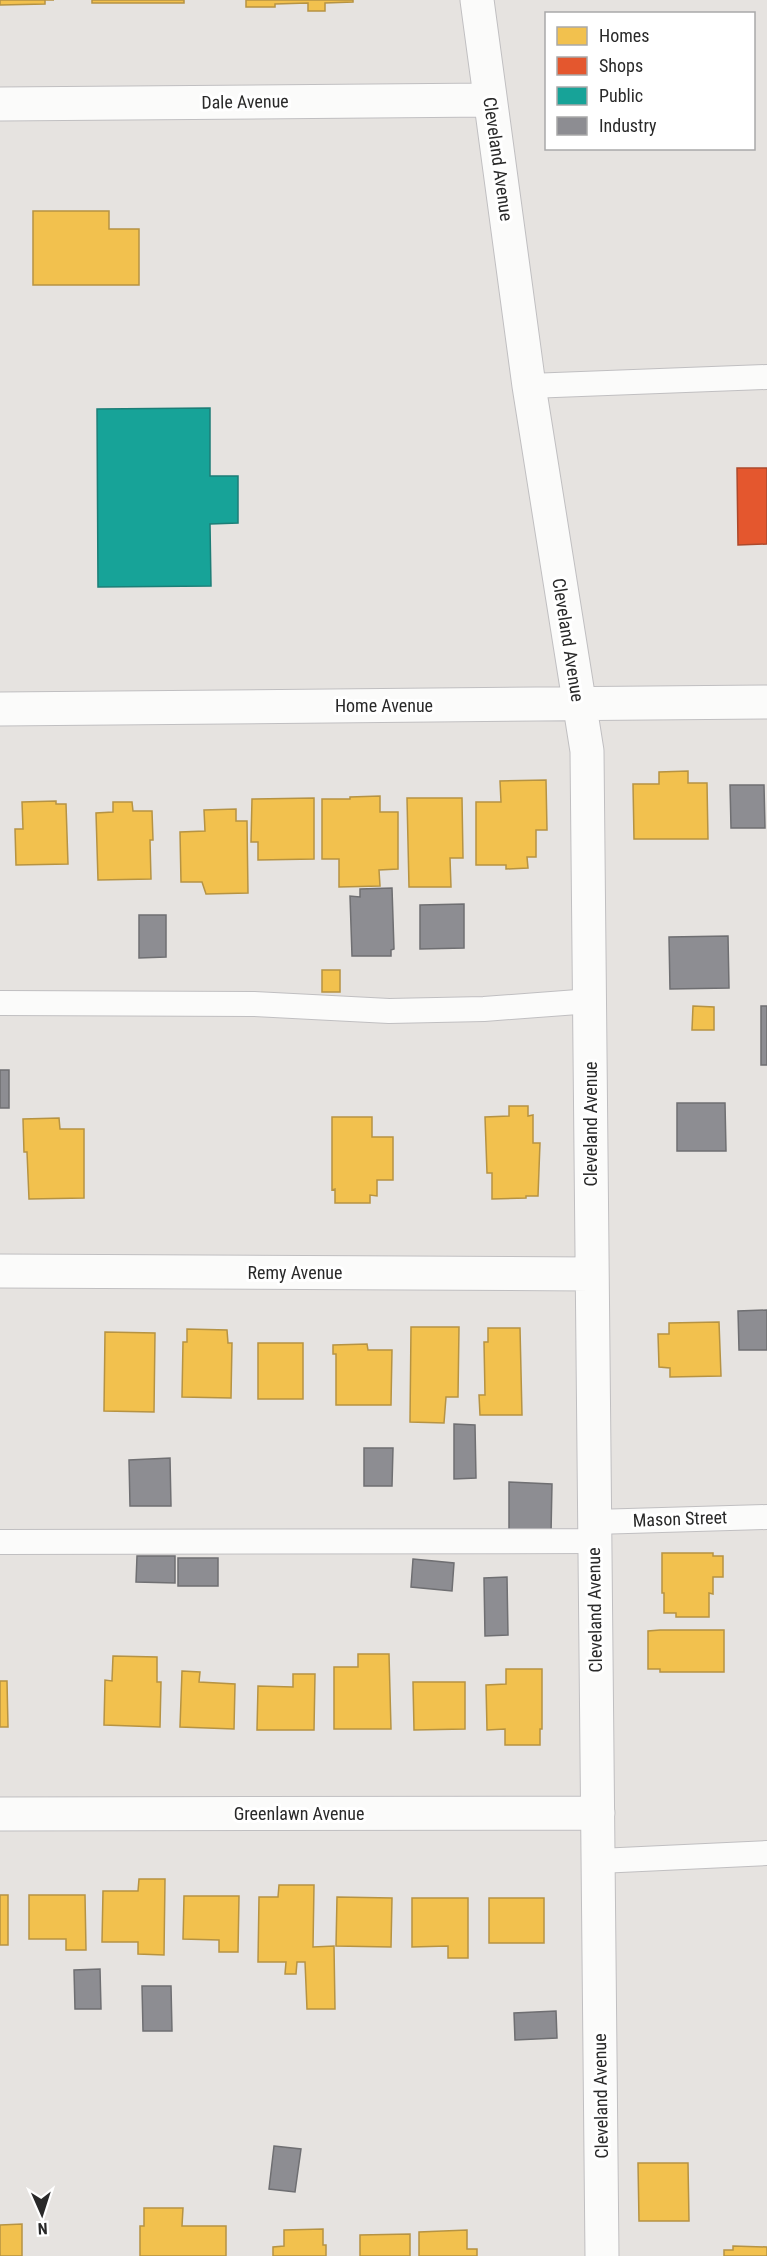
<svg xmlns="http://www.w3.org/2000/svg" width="767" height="2256" viewBox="0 0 767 2256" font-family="'Roboto Condensed',sans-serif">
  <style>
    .homes { fill: #f2c14e; stroke: #b69343; stroke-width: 1.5 }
    .shops { fill: #e4572e; stroke: #ac492c; stroke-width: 1.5 }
    .public { fill: #17a398; stroke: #1c7e77; stroke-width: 1.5 }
    .industry { fill: #8d8d92; stroke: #6f6f72; stroke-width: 1.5 }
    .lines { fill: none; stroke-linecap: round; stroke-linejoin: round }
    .service-casing { stroke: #c0bfc1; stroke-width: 26 }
    .minor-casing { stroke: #c0bfc1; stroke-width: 35 }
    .service { stroke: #fbfbfa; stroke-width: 24 }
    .minor { stroke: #fbfbfa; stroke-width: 33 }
    .labels { text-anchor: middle; stroke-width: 6; stroke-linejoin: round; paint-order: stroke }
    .street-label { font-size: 18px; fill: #292929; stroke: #fff }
  </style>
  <rect width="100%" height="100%" fill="#e6e3e0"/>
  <!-- homes -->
  <path class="homes" d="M 0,0 L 54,0 L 45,0 L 45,4 L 0,5 Z
    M 92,0 L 184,0 L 184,3 L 92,3 Z
    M 246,0 L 353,0 L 353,2 L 325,3 L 325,11 L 308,11 L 308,3 L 275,4 L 275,7 L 246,7 Z
    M 33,211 L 109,211 L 109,229 L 139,229 L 139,285 L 33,285 Z
    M 688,771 L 688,783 L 707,783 L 708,839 L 634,839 L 633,784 L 659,784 L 659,772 Z
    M 546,780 L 547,830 L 536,830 L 536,857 L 527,857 L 528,868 L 506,869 L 506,865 L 476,865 L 476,802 L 501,802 L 500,781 Z
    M 380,796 L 380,812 L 398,812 L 398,869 L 379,870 L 380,886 L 339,887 L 339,859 L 322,859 L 322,799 L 350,799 L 350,797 Z
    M 314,798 L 314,859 L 258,860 L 258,842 L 251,842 L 252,799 Z
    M 407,798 L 462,798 L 463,858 L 450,858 L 451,887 L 409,887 Z
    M 56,801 L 56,804 L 66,804 L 68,864 L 16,865 L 15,829 L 23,829 L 22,802 Z
    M 113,802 L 132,802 L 133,811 L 152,811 L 153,840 L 150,840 L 151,879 L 98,880 L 96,813 L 113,812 Z
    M 236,809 L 236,821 L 247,821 L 248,893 L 206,894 L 202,882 L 181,882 L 180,832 L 205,831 L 204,810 Z
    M 322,970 L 340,970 L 340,992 L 322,992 Z
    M 693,1006 L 714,1007 L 714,1030 L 692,1030 Z
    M 509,1106 L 528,1106 L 528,1116 L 533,1115 L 533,1143 L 540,1143 L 538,1196 L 526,1196 L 526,1198 L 492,1199 L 492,1173 L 487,1173 L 485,1117 L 509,1116 Z
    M 332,1117 L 372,1117 L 372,1137 L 393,1137 L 393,1180 L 377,1180 L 377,1196 L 370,1195 L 370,1203 L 335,1203 L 335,1189 L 332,1190 Z
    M 59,1118 L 60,1129 L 84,1129 L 84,1198 L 29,1199 L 27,1152 L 24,1152 L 23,1119 Z
    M 719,1322 L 721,1376 L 670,1377 L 670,1368 L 659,1367 L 658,1334 L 669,1334 L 669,1323 Z
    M 411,1327 L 459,1327 L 458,1397 L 446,1397 L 444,1423 L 410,1422 Z
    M 488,1328 L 520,1328 L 522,1415 L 480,1415 L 479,1395 L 485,1395 L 484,1342 L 488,1342 Z
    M 187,1329 L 227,1330 L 228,1343 L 232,1343 L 231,1398 L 182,1397 L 183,1342 L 187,1342 Z
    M 105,1332 L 155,1333 L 154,1412 L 104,1411 Z
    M 258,1343 L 303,1343 L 303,1399 L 258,1399 Z
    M 367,1344 L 368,1350 L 392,1350 L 391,1405 L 336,1405 L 336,1354 L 333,1354 L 333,1345 Z
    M 662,1553 L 713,1553 L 713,1556 L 723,1556 L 723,1577 L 713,1577 L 713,1594 L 709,1593 L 709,1617 L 676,1617 L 676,1613 L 664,1613 L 664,1593 L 662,1593 Z
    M 660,1630 L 724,1630 L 724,1672 L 660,1672 L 660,1669 L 648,1669 L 648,1631 Z
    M 358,1654 L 389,1654 L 391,1729 L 334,1729 L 334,1667 L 358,1667 Z
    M 113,1656 L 157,1657 L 157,1682 L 161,1682 L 160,1727 L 104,1725 L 105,1680 L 112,1681 Z
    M 506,1669 L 542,1669 L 542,1729 L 540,1729 L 540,1745 L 505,1745 L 505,1729 L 487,1730 L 486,1685 L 506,1684 Z
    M 182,1671 L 200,1672 L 199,1682 L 235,1684 L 234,1729 L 180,1727 Z
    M 293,1674 L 315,1674 L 314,1730 L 257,1730 L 258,1686 L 293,1687 Z
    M 0,1681 L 7,1681 L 8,1727 L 0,1727 Z
    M 413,1682 L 465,1682 L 465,1729 L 414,1730 Z
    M 139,1879 L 165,1879 L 164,1955 L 138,1954 L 138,1942 L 102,1942 L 103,1891 L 138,1891 Z
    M 279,1885 L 314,1885 L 313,1947 L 334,1946 L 335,2009 L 307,2009 L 305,1962 L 297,1962 L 296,1974 L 285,1974 L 286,1962 L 258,1962 L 259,1897 L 278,1897 Z
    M 0,1895 L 8,1895 L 8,1945 L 0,1945 Z
    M 29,1895 L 85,1895 L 86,1950 L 66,1950 L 66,1939 L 29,1939 Z
    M 184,1896 L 239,1896 L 238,1952 L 219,1952 L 219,1940 L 183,1939 Z
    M 337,1897 L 392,1898 L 391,1947 L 336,1946 Z
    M 412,1898 L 468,1898 L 468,1958 L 448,1958 L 448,1946 L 412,1947 Z
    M 489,1898 L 544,1898 L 544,1943 L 489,1943 Z
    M 638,2163 L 688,2163 L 689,2221 L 639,2221 Z
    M 144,2208 L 183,2208 L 182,2226 L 226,2226 L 226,2256 L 140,2256 L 140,2226 L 144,2226 Z
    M 22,2224 L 22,2256 L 0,2256 L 0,2225 Z
    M 323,2229 L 323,2245 L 326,2245 L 326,2256 L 273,2256 L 273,2247 L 284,2246 L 284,2230 Z
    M 467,2230 L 467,2249 L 477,2249 L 477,2256 L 419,2256 L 419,2232 Z
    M 410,2234 L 410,2256 L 360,2256 L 360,2235 Z
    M 733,2246 L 767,2247 L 767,2256 L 724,2256 L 724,2250 L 733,2250 Z"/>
  <!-- shops -->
  <path class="shops" d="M 737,468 L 767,468 L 767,544 L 738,545 Z"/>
  <!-- public -->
  <path class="public" d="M 210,408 L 210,476 L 238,476 L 238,523 L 210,524 L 211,586 L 98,587 L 97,409 Z"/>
  <!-- industry -->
  <path class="industry" d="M 730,785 L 764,785 L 765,828 L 731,828 Z
    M 392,888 L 394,949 L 391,950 L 391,956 L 352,956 L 350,896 L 360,897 L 360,889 Z
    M 464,904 L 464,948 L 420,949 L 420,905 Z
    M 139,915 L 166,915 L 166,957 L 139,958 Z
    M 728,936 L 729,988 L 670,989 L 669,937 Z
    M 761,1006 L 767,1006 L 767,1065 L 761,1065 Z
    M 0,1070 L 9,1070 L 9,1108 L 0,1108 Z
    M 677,1103 L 725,1103 L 726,1151 L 677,1151 Z
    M 767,1310 L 767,1350 L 739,1350 L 738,1311 Z
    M 454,1424 L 475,1425 L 476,1478 L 454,1479 Z
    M 364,1448 L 393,1448 L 392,1486 L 364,1486 Z
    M 170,1458 L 171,1506 L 130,1506 L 129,1460 Z
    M 509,1482 L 552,1484 L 551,1534 L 509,1533 Z
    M 137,1556 L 175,1556 L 175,1583 L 136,1582 Z
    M 178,1558 L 218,1558 L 218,1586 L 178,1586 Z
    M 413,1559 L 454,1563 L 452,1591 L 411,1587 Z
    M 507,1577 L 508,1635 L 485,1636 L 484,1578 Z
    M 100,1969 L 101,2009 L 75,2009 L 74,1970 Z
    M 142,1986 L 171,1986 L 172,2031 L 143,2031 Z
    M 556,2011 L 557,2038 L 515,2040 L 514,2013 Z
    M 274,2146 L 301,2149 L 295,2192 L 269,2189 Z"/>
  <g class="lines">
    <defs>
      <path id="service" d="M 529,386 L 767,377
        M 0,1003 L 254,1004 L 389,1011 L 484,1009 L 591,1001
        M 594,1522 L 767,1517
        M 0,1542 L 594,1541
        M 599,1861 L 767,1853"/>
      <path id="minor" d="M 477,0 L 529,386 L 587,751 L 602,2256
        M 0,104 L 490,100
        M 0,709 L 767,702
        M 0,1271 L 591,1274
        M 0,1814 L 598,1813"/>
    </defs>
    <!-- service casing -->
    <use href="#service" class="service-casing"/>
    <!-- minor casing -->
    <use href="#minor" class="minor-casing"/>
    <!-- service -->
    <use href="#service" class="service"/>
    <!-- minor -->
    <use href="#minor" class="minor"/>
  </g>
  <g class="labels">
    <!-- street labels -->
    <g class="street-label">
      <text transform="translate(245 102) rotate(-1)" y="6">Dale Avenue</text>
      <text transform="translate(498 159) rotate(82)" y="6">Cleveland Avenue</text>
      <text transform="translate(568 640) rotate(81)" y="6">Cleveland Avenue</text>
      <text x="384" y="712">Home Avenue</text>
      <text transform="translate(591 1124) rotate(-90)" y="6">Cleveland Avenue</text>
      <text x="295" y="1279">Remy Avenue</text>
      <text transform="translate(680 1519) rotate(-2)" y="6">Mason Street</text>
      <text transform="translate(595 1610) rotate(-91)" y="6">Cleveland Avenue</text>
      <text x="299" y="1820">Greenlawn Avenue</text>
      <text transform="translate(601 2096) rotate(-91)" y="6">Cleveland Avenue</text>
    </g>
  </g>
  <!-- legend -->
  <rect x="545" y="12" width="210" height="138" fill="#ffffff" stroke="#a9a9a9" stroke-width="1.5"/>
  <rect x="557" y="27" width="30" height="18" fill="#f2c14e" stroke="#a9a9a9" stroke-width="1.5"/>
  <text x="599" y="42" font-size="18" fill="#292929">Homes</text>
  <rect x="557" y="57" width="30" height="18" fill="#e4572e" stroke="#a9a9a9" stroke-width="1.5"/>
  <text x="599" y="72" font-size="18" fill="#292929">Shops</text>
  <rect x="557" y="87" width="30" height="18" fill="#17a398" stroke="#a9a9a9" stroke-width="1.5"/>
  <text x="599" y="102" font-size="18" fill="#292929">Public</text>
  <rect x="557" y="117" width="30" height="18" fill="#8d8d92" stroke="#a9a9a9" stroke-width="1.5"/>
  <text x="599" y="132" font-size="18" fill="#292929">Industry</text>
  <!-- north arrow -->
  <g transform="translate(42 2214) rotate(177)" stroke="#ffffff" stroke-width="4.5" paint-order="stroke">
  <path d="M0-4.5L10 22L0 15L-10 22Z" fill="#292929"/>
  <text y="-9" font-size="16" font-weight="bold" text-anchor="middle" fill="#292929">N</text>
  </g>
</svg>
